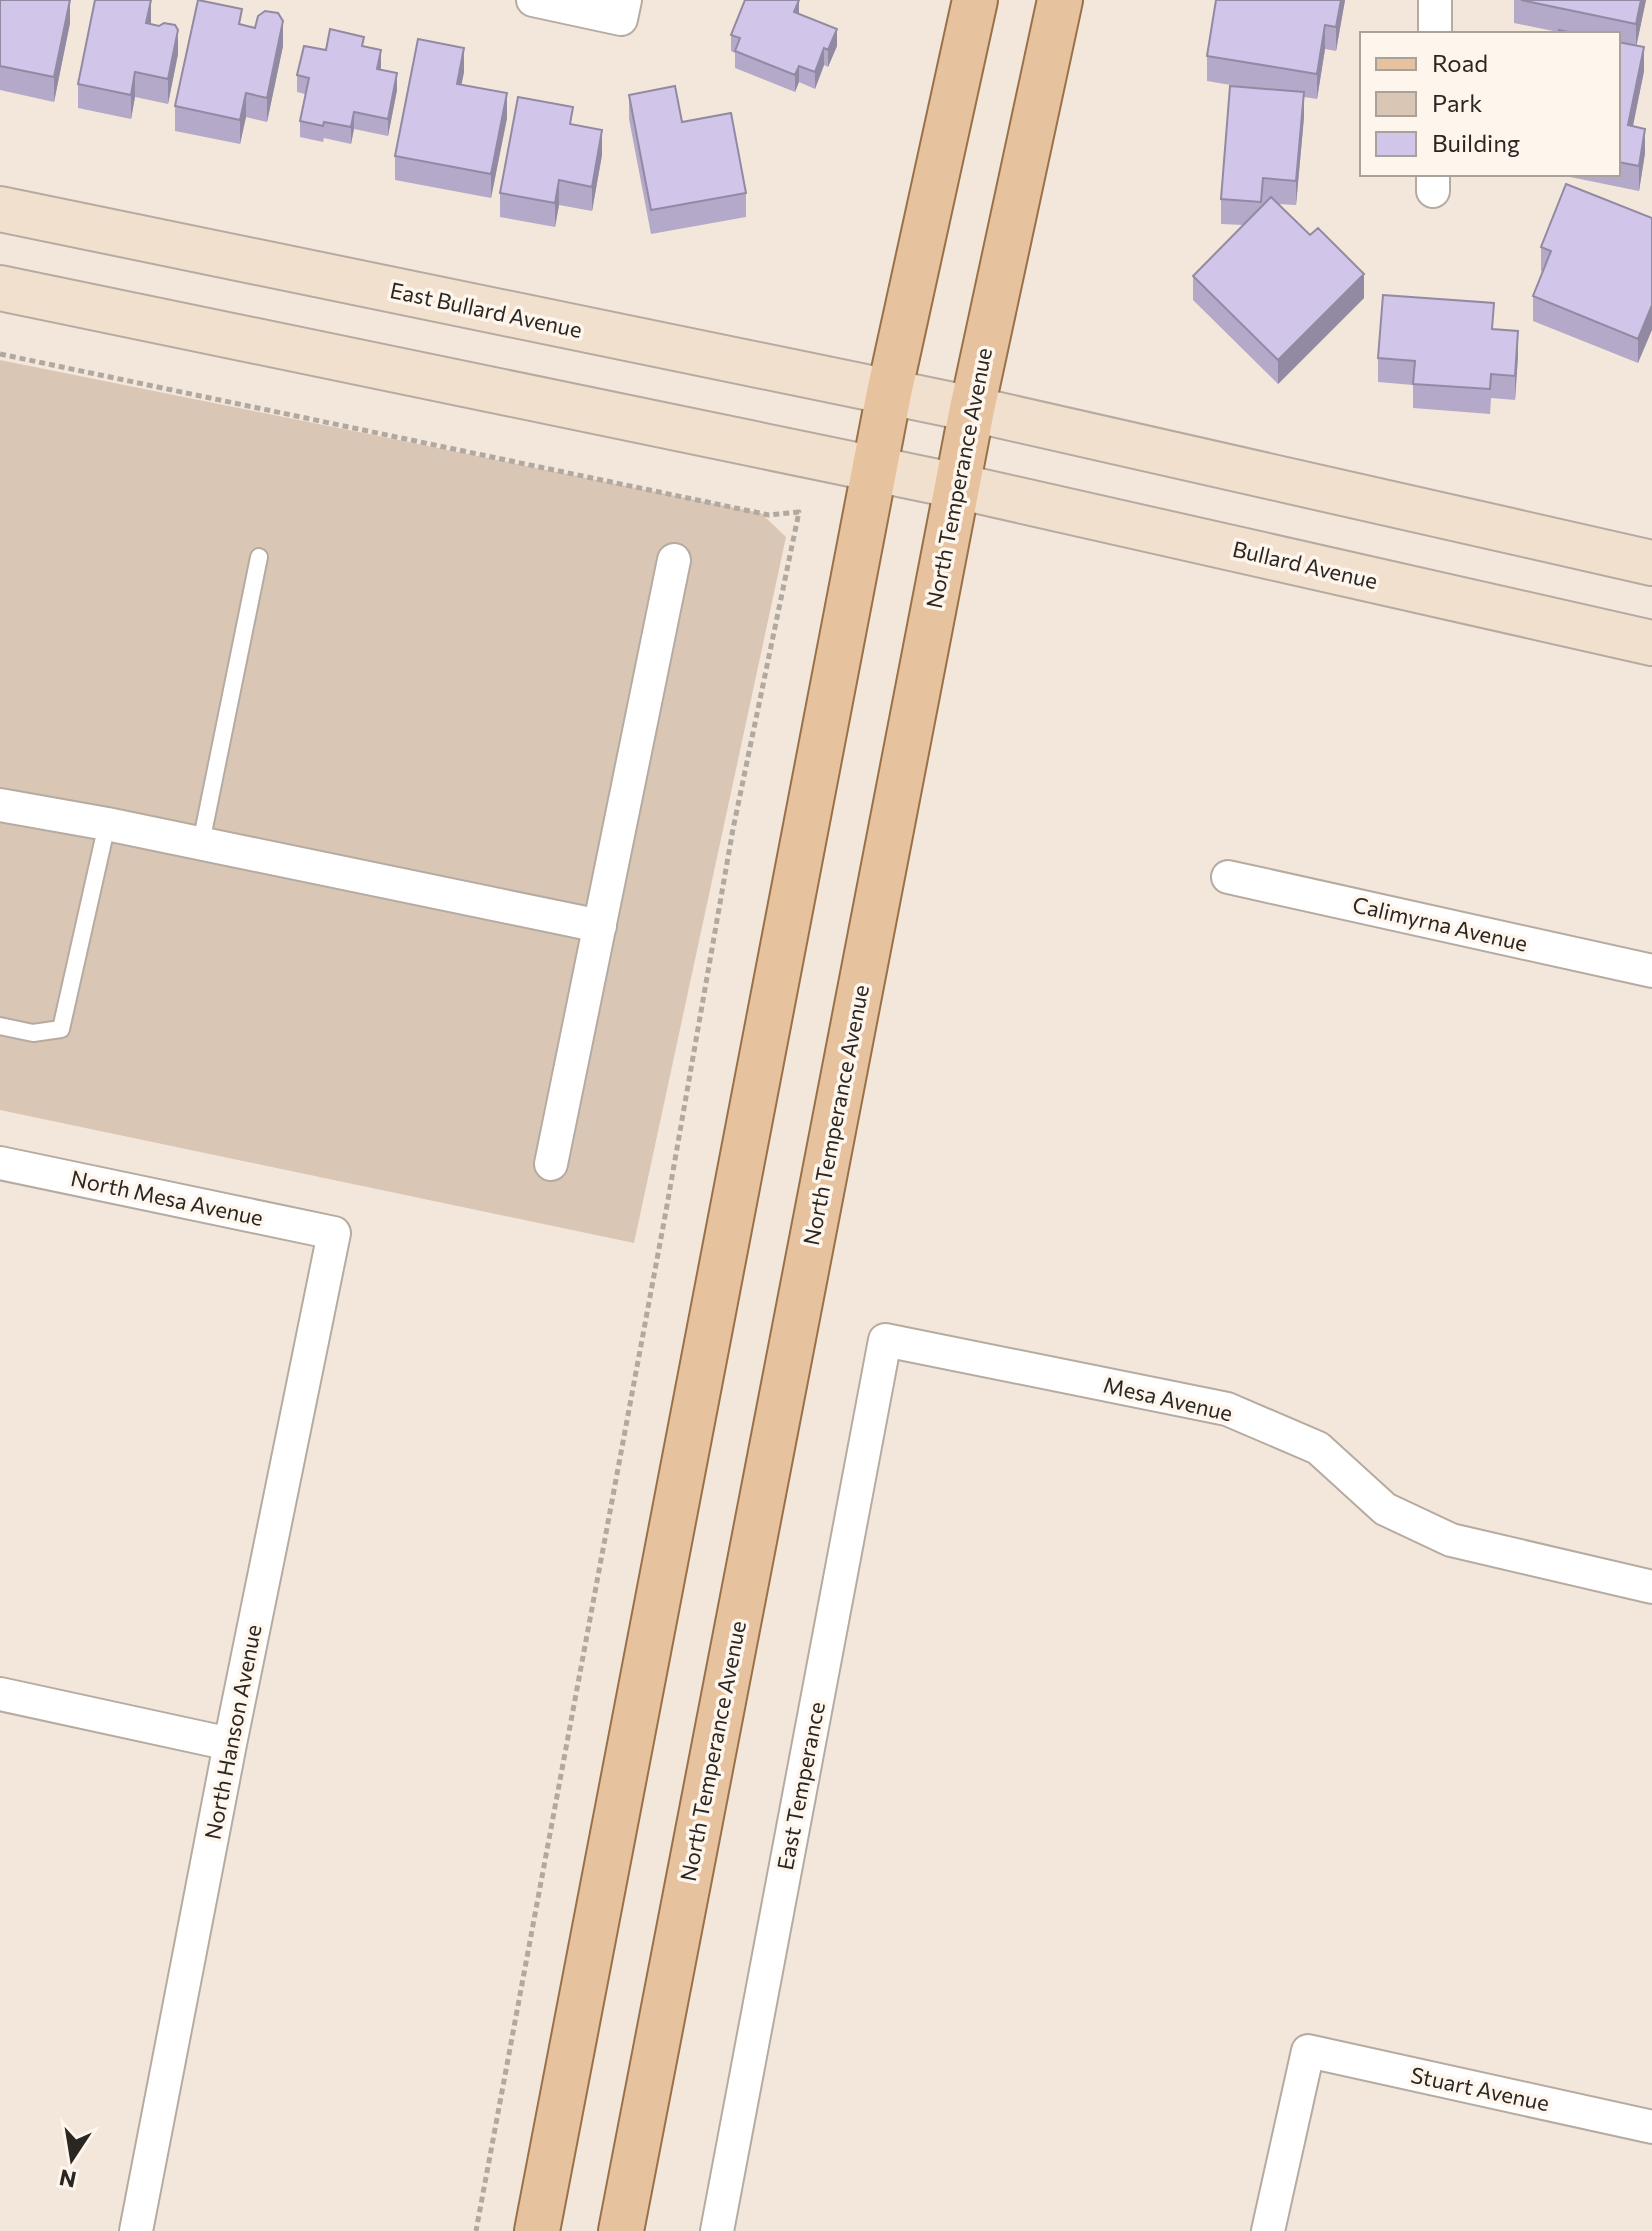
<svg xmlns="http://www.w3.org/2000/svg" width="1652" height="2231" viewBox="0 0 1652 2231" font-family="Commissioner,sans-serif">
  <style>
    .green { fill: #dac6b5 }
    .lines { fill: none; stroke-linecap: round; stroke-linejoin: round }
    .service-casing { stroke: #b6aba0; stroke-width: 20 }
    .minor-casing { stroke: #b6aba0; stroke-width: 36 }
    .secondary-casing { stroke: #b6aba0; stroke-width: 48 }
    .primary-casing { stroke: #997149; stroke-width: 48 }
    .path { stroke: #b1a89f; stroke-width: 5; stroke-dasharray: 6 4; stroke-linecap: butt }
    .service { stroke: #fff; stroke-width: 16 }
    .minor { stroke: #fff; stroke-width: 32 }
    .secondary { stroke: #f2e0cf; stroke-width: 44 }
    .primary { stroke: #e6c29e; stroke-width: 44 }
    .wall { fill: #b4a9c8 }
    .shaded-wall { fill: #928aa3 }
    .building { fill: #d1c5e9; stroke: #928aa3; stroke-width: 2 }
    .labels { text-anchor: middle; stroke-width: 7; stroke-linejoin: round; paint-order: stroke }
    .street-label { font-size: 22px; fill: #2a2622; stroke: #fef5ec }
  </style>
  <rect width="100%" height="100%" fill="#f3e7dc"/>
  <!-- green -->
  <path class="green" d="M 0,360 L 761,513 L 786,537 L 634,1243 L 0,1110 Z"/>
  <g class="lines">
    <defs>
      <path id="service" d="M 201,843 L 259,557
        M 0,1026 L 33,1033 L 61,1029 L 107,824"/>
      <path id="minor" d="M 533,0 L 621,19 L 625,0
        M 1435,34 L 1435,0
        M 1433,191 L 1433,174
        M 0,805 L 107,824 L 600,926
        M 1228,877 L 1652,971
        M 0,1163 L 334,1233 L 230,1744 L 136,2231
        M 551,1164 L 674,560
        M 0,1694 L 230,1744
        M 717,2231 L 885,1340 L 1227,1409 L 1318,1448 L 1385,1509 L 1451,1540 L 1652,1587
        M 1268,2231 L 1308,2051 L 1652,2127"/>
      <path id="secondary" d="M 0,209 L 972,409 L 1652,563
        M 0,288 L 957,486 L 1652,643"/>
      <path id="primary" d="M 537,2231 L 889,393 L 975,0
        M 621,2231 L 972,409 L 1060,0"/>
    </defs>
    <!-- service casing -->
    <use href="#service" class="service-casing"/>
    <!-- minor casing -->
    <use href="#minor" class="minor-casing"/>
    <!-- secondary casing -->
    <use href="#secondary" class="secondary-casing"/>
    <!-- primary casing -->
    <use href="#primary" class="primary-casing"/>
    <!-- path -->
    <path class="path" d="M 0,354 L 769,515 L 799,512 L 733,829 L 666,1211 L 476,2231"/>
    <!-- service -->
    <use href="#service" class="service"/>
    <!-- minor -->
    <use href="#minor" class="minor"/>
    <!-- secondary -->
    <use href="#secondary" class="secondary"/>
    <!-- primary -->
    <use href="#primary" class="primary"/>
  </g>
  <!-- wall -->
  <path class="wall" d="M 0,0 L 70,23 L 54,102 L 0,90 Z
    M 1345,0 L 1336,51 L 1325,49 L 1317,99 L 1304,97 L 1304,117 L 1296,205 L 1277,204 L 1364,298 L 1278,384 L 1193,300 L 1193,276 L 1243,225 L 1221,224 L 1221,199 L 1248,88 L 1207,81 L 1207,56 Z
    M 1514,0 L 1646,0 L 1636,45 L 1644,71 L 1633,126 L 1645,153 L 1639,191 L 1570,177 L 1570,174 L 1618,174 L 1618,34 L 1558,34 L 1558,32 L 1514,23 Z
    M 799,14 L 837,46 L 828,67 L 824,65 L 815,89 L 799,82 L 795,92 L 735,68 L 735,53 L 731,51 L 731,35 Z
    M 151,24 L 178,54 L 168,104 L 135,97 L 131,119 L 78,108 L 78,84 Z
    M 242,25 L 283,46 L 267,122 L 246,117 L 240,144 L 175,131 L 175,106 Z
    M 364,47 L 381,67 L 380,70 L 397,90 L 388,136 L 354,129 L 351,144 L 324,138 L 323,142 L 300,137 L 300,121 L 305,94 L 297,92 L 297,75 L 326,50 Z
    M 464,72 L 461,84 L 507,118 L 491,198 L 395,180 L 395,156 Z
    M 629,95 L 746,193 L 746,217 L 651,234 L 629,119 Z
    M 573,125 L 602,155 L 592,211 L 559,205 L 555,227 L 500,217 L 500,193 Z
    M 1652,218 L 1638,363 L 1533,321 L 1533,296 L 1543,272 L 1541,271 L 1541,247 Z
    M 1494,329 L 1518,356 L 1515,400 L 1491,398 L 1490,414 L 1413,408 L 1413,385 L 1378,382 L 1378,358 Z"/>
  <!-- shaded-wall -->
  <path class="shaded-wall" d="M 70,0 L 70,23 L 54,102 L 54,77 Z
    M 151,0 L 151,24 L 146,23 Z
    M 799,0 L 799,16 L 794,12 Z
    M 1341,0 L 1345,0 L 1336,51 L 1336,27 Z
    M 1641,0 L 1646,0 L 1636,48 L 1636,24 Z
    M 283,21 L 283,46 L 267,122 L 267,98 Z
    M 1325,25 L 1325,49 L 1317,99 L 1317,74 Z
    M 837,29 L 837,46 L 828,67 L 828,50 Z
    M 178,30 L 178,54 L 168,104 L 168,79 Z
    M 1644,47 L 1644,71 L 1628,150 L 1628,125 Z
    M 464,48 L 464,72 L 457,108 L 457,84 Z
    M 824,48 L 824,65 L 815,89 L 815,72 Z
    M 381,50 L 381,67 L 377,85 L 377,69 Z
    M 799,66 L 799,82 L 795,92 L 795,75 Z
    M 135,72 L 135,97 L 131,119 L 131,95 Z
    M 397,73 L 397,90 L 388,136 L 388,119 Z
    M 1304,92 L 1304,117 L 1296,205 L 1296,181 Z
    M 246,93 L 246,117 L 240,144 L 240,120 Z
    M 507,93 L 507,118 L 491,198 L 491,174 Z
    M 354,112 L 354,129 L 351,144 L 351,127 Z
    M 1645,129 L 1645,153 L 1639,191 L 1639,166 Z
    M 602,130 L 602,155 L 592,211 L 592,187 Z
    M 559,180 L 559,205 L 555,227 L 555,203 Z
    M 1364,274 L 1364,298 L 1278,384 L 1278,360 Z
    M 1652,305 L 1652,330 L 1638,363 L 1638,339 Z
    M 1518,331 L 1518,356 L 1515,400 L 1515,376 Z"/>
  <!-- building -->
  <path class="building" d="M 0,0 L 70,0 L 54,77 L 0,66 Z
    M 95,0 L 151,0 L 146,23 L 159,26 L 164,23 L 175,25 L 178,30 L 168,79 L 135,72 L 131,95 L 78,84 Z
    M 198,0 L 242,9 L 239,24 L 255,28 L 258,16 L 265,11 L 278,13 L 283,21 L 267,98 L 246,93 L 240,120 L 175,106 Z
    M 745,0 L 799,0 L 794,12 L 837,29 L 828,50 L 824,48 L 815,72 L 799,66 L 795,75 L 735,51 L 740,38 L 731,35 Z
    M 1216,0 L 1341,0 L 1336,27 L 1325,25 L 1317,74 L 1207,56 Z
    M 1521,0 L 1641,0 L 1636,24 Z
    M 330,29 L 364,37 L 362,46 L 381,50 L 377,69 L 397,73 L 388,119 L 354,112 L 351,127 L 324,122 L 323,126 L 300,121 L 309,78 L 297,75 L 304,46 L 326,50 Z
    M 1559,30 L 1578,34 L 1558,34 Z
    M 418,39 L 464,48 L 457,84 L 507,93 L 491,174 L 395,156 Z
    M 1618,42 L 1644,47 L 1628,125 L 1645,129 L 1639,166 L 1618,162 Z
    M 675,86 L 682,122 L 731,113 L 746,193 L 651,210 L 629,95 Z
    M 1230,86 L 1304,92 L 1296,181 L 1263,178 L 1261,202 L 1221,199 Z
    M 518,97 L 573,107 L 570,124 L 602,130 L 592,187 L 559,180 L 555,203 L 500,193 Z
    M 1566,184 L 1652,218 L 1652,305 L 1638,339 L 1533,296 L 1551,251 L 1541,247 Z
    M 1271,197 L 1310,235 L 1318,228 L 1364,274 L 1278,360 L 1193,276 Z
    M 1383,295 L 1494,303 L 1492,329 L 1518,331 L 1515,376 L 1491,374 L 1490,389 L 1413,384 L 1415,361 L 1378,358 Z"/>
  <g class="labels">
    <!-- street labels -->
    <g class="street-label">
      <text transform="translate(486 310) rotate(12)" y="8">East Bullard Avenue</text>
      <text transform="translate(959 478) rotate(-79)" y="8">North Temperance Avenue</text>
      <text transform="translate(1305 565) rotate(13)" y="8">Bullard Avenue</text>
      <text transform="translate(1440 924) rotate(13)" y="8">Calimyrna Avenue</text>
      <text transform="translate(836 1115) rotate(-79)" y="8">North Temperance Avenue</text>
      <text transform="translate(167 1198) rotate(12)" y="8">North Mesa Avenue</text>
      <text transform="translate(1168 1399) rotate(13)" y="8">Mesa Avenue</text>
      <text transform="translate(233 1732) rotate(-79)" y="8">North Hanson Avenue</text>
      <text transform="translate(713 1751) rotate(-79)" y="8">North Temperance Avenue</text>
      <text transform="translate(801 1786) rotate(-79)" y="8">East Temperance</text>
      <text transform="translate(1480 2089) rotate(12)" y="8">Stuart Avenue</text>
    </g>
  </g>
  <!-- legend -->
  <rect x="1360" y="32" width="260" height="144" fill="#fef5ec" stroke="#a9a29b" stroke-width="2"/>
  <rect x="1376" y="58" width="40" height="12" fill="#e6c29e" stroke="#a9a29b" stroke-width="2"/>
  <text x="1432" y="72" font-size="24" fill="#2a2622">Road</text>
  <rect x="1376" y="92" width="40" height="24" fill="#dac6b5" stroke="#a9a29b" stroke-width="2"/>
  <text x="1432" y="112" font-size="24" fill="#2a2622">Park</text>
  <rect x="1376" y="132" width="40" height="24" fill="#d1c5e9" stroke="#a9a29b" stroke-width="2"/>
  <text x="1432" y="152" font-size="24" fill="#2a2622">Building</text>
  <!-- north arrow -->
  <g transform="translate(72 2159) rotate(192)" stroke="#fef5ec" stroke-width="6" paint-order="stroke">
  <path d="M0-6L14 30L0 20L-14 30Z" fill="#2a2622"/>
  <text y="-12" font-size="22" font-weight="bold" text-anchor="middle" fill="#2a2622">N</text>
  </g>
</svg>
